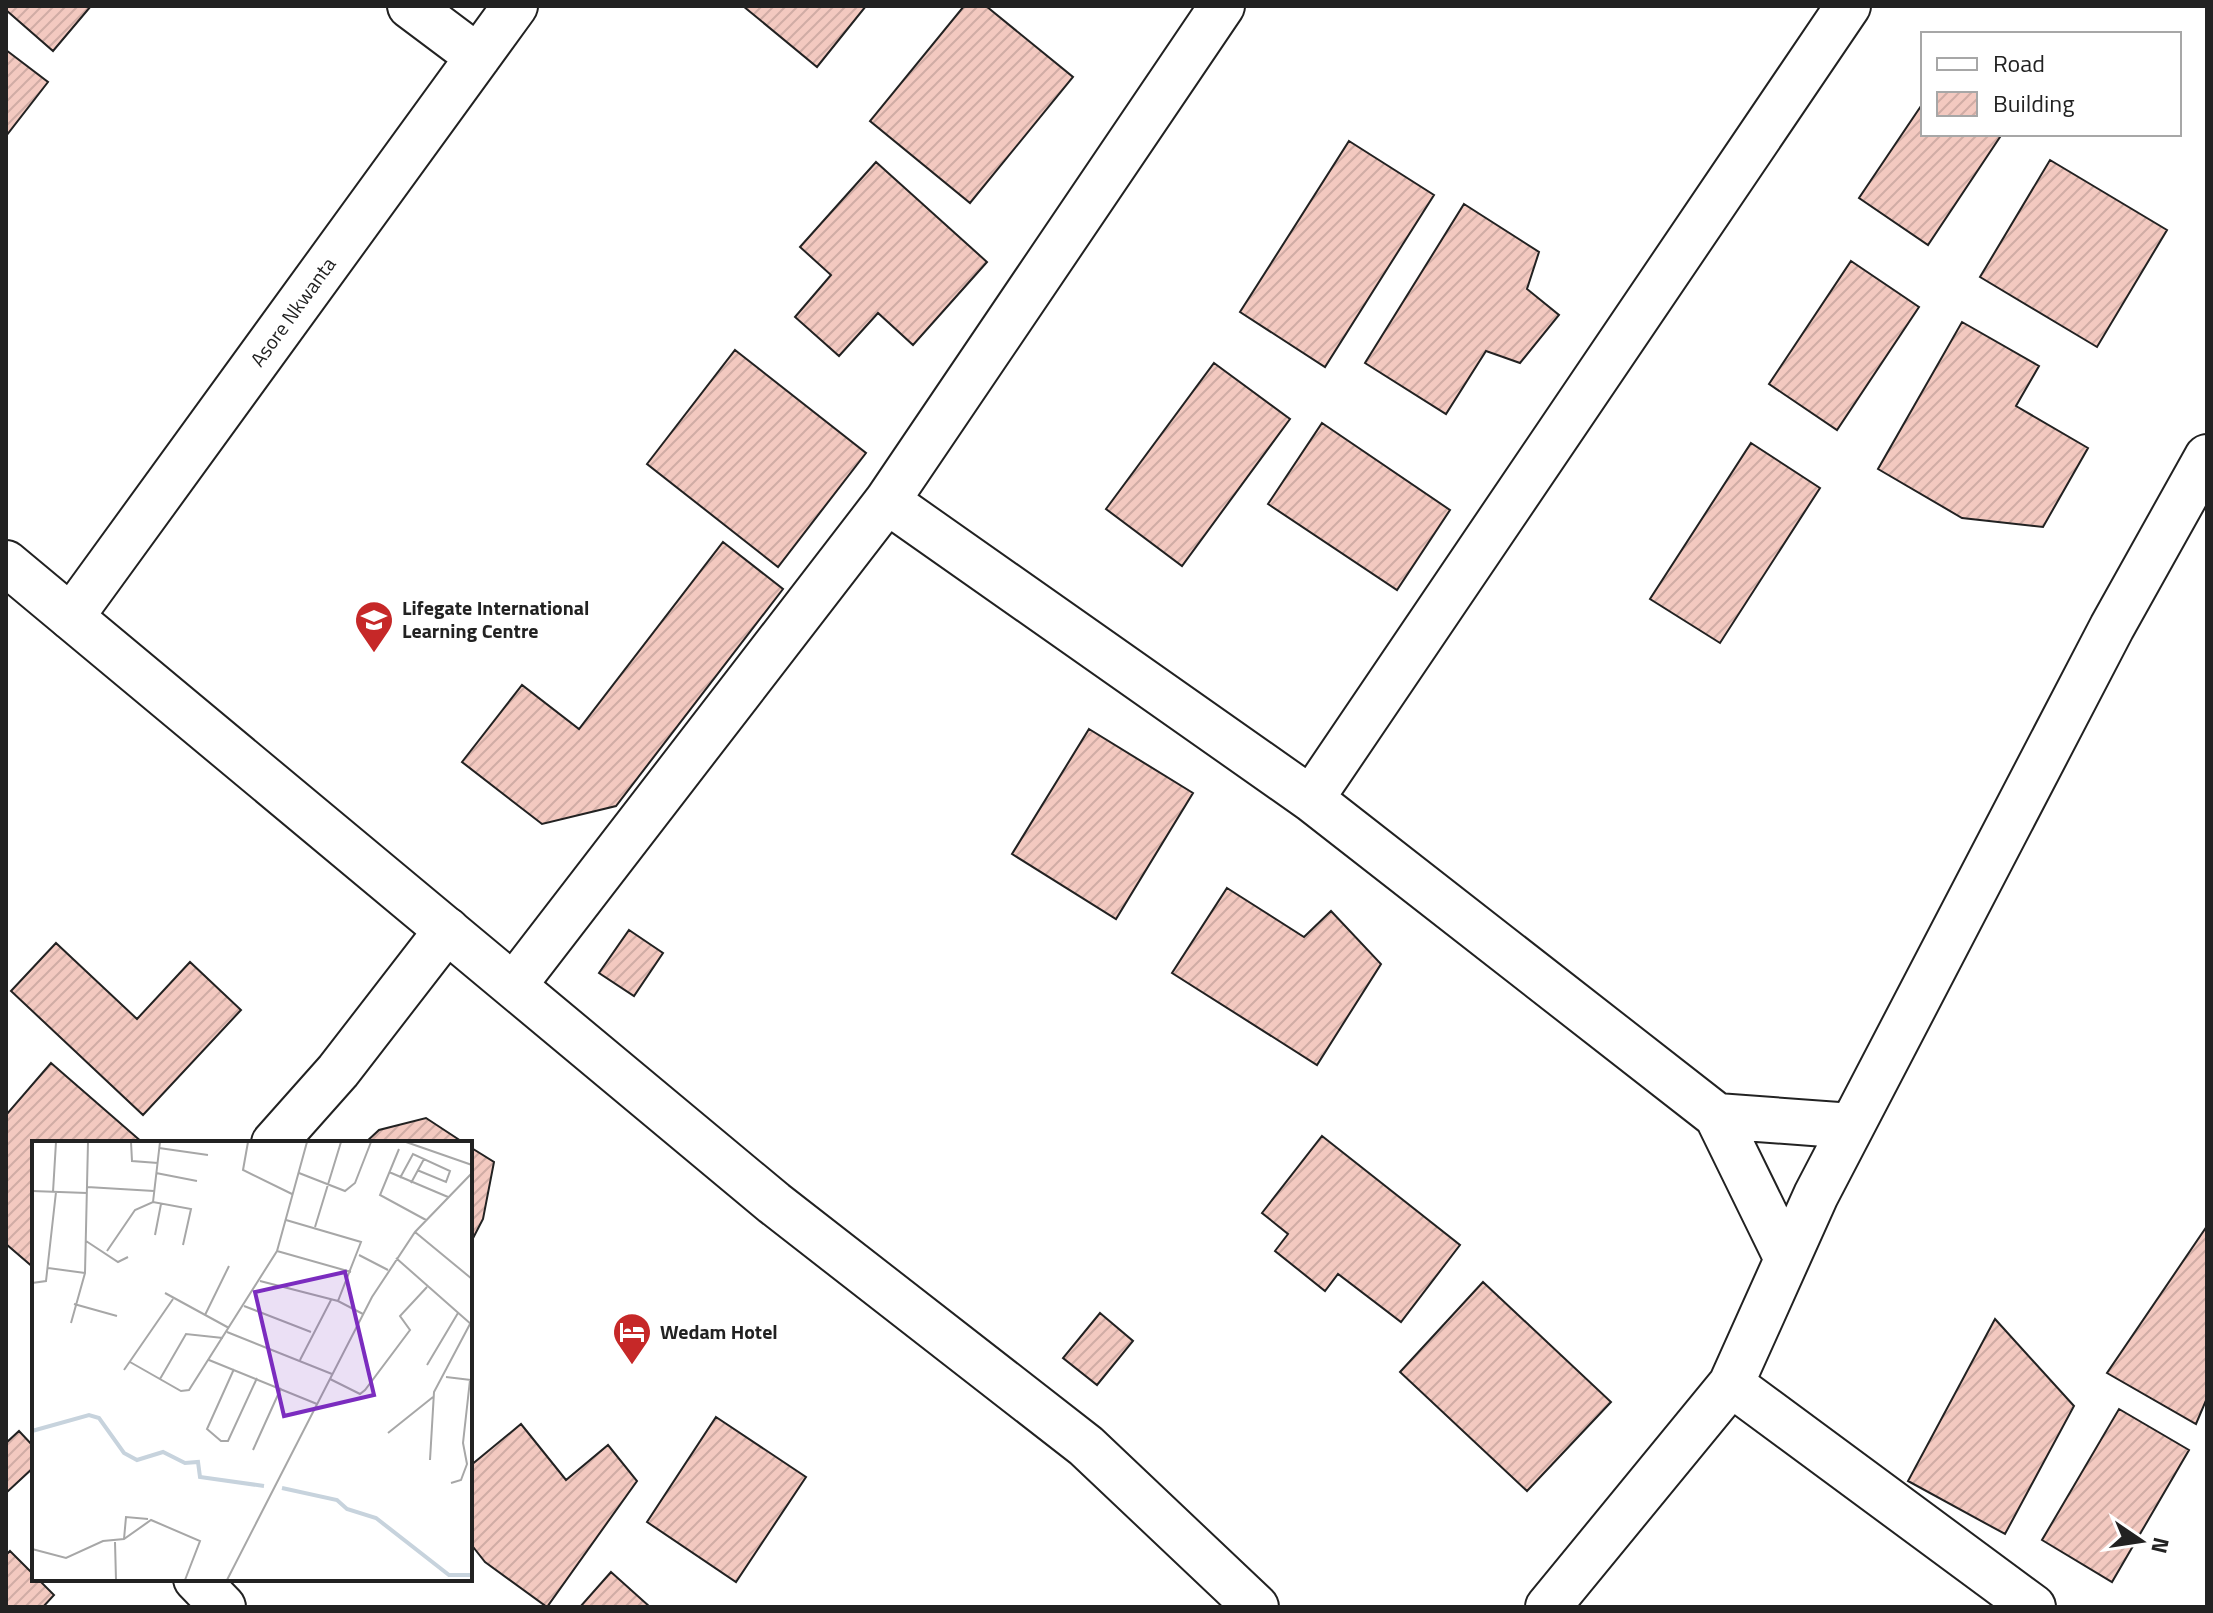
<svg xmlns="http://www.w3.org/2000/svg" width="2213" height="1613" viewBox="0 0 2213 1613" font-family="'Titillium Web',sans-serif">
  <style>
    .building { fill: url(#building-hatch); stroke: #222; stroke-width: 2 }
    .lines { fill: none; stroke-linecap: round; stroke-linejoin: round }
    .street-casing { stroke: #222; stroke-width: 48 }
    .secondary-casing { stroke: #222; stroke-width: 48 }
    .street { stroke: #fff; stroke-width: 44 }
    .secondary { stroke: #fff; stroke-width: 44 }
    .labels { text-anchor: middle; stroke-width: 6; stroke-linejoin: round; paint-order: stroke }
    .street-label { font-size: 20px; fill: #222; stroke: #fff }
    .poi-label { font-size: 20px; font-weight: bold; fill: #222; stroke: #fff; text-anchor: start }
    .inset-river { fill: none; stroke: #c7d3dd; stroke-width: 4 }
    .inset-road { fill: none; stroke: #a7a7a7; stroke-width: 2 }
    .view { fill: #7b2cbf; fill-opacity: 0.15; stroke: #7b2cbf; stroke-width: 4 }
    .inset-edge { fill: none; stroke: #222; stroke-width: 4 }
  </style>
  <defs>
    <pattern id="building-hatch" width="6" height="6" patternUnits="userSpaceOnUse" patternTransform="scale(2)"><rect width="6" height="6" fill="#f3c9c0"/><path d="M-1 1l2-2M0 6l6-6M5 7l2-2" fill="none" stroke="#d0aca5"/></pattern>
  </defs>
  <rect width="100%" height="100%" fill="#fff"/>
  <!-- building -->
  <path class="building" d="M 6,6 L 91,6 L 53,51 L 6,10 Z
    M 743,6 L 866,6 L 817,67 Z
    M 964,6 L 986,6 L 1073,77 L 970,203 L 870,121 Z
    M 6,50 L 48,82 L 6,136 Z
    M 1923,103 L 1923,134 L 2002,134 L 1928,245 L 1859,198 Z
    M 1349,141 L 1434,195 L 1325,367 L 1240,312 Z
    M 2050,160 L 2167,230 L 2097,347 L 1980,277 Z
    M 876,162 L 987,262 L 913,345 L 878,313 L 839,356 L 795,317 L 831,275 L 800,247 Z
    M 1464,204 L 1539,252 L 1527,289 L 1559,315 L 1520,363 L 1486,351 L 1446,414 L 1365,363 Z
    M 1851,261 L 1919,307 L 1837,430 L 1769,384 Z
    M 1962,322 L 2039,366 L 2016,406 L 2088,448 L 2043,527 L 1962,518 L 1878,469 Z
    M 735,350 L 866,453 L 778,567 L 647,464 Z
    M 1214,363 L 1290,419 L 1182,566 L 1106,509 Z
    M 1322,423 L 1450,510 L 1397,590 L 1268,504 Z
    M 1751,443 L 1820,488 L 1720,643 L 1650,599 Z
    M 723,542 L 783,589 L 616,806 L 542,824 L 462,762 L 522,685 L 579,729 Z
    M 1089,729 L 1193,793 L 1116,919 L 1012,854 Z
    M 1227,888 L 1304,937 L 1331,911 L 1381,964 L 1317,1065 L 1172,973 Z
    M 629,930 L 663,953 L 634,996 L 599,973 Z
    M 56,943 L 137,1019 L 190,962 L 241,1010 L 143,1115 L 11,991 Z
    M 51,1063 L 143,1143 L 34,1143 L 34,1268 L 6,1244 L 6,1115 Z
    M 426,1118 L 464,1143 L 365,1143 L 379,1130 Z
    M 1322,1136 L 1460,1245 L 1401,1322 L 1338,1274 L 1325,1291 L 1275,1251 L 1288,1234 L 1262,1213 Z
    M 470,1147 L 494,1162 L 483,1219 L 470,1244 Z
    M 2207,1226 L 2207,1398 L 2196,1424 L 2107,1373 Z
    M 1483,1282 L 1611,1402 L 1527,1491 L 1400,1372 Z
    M 1100,1313 L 1133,1341 L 1097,1385 L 1063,1358 Z
    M 1995,1319 L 2074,1406 L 2005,1534 L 1908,1481 Z
    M 2119,1409 L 2189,1450 L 2112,1582 L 2042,1540 Z
    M 716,1417 L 806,1477 L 736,1582 L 647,1522 Z
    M 521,1424 L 566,1480 L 608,1445 L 637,1481 L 547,1607 L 485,1562 L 470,1543 L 470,1466 Z
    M 19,1431 L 34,1447 L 34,1467 L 6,1493 L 6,1443 Z
    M 10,1551 L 34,1575 L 34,1579 L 38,1579 L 54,1595 L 43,1607 L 6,1607 L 6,1555 Z
    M 611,1572 L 650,1607 L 580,1607 Z"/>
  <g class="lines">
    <defs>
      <path id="street" d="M 410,6 L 478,57
        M 887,501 L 1311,799 L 1717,1116 L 1787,1259
        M 71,617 L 515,6
        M 1311,799 L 1848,6
        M 514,985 L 887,501 L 1222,6
        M 1717,1116 L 1852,1126
        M 274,1143 L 338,1071 L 447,930
        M 1731,1384 L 2033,1607
        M 196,1579 L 223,1607
        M 1548,1607 L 1731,1384 L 1816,1195 L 2112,627 L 2207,457"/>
      <path id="secondary" d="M 6,563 L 774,1203 L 1086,1446 L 1256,1607"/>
    </defs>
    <!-- street casing -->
    <use href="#street" class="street-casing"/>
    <!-- secondary casing -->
    <use href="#secondary" class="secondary-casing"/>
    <!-- street -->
    <use href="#street" class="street"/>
    <!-- secondary -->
    <use href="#secondary" class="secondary"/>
  </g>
  <!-- icons -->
  <defs>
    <symbol id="school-pin" viewBox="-11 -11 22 30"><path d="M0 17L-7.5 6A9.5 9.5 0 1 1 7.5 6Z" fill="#c62828" stroke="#fff"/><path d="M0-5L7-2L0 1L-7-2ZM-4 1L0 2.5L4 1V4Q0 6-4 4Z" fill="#fff"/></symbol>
    <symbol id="hotel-pin" viewBox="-11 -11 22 30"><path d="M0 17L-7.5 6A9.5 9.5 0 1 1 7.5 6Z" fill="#c62828" stroke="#fff"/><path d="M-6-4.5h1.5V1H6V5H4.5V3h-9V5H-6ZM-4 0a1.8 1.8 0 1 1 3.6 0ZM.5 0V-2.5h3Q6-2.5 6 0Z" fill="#fff"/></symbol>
  </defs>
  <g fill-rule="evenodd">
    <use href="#school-pin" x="352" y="598" width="44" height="60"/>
    <use href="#hotel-pin" x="610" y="1310" width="44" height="60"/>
  </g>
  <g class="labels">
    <!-- street labels -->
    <g class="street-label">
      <text transform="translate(293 312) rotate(-54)" y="7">Asore Nkwanta</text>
    </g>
    <!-- poi labels -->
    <g class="poi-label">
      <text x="402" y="615">Lifegate International<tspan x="402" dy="23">Learning Centre</tspan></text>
      <text x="660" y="1339">Wedam Hotel</text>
    </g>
  </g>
  <!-- overview -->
  <g transform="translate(32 1141)">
    <rect width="440" height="440" fill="#fff"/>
    <path class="inset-river" d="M 0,290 L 57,274 L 67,277 L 92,312 L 105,319 L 131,311 L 153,322 L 166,321 L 168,336 L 232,345M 250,347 L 305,359 L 315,368 L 344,377 L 417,434 L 440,434"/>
    <path class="inset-road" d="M 99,1 L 100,20 L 126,22M 216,1 L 211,29 L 260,53M 374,1 L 440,24M 127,7 L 176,14M 367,8 L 348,54 L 394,79M 357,31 L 416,56M 124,32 L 165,40M 267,32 L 313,50 L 323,42 L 339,1M 368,37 L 381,13 L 418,30 L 414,41 L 385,29M 379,42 L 392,18M 55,46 L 122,50M 0,50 L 55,52M 21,51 L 24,1M 121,61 L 128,1M 254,79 L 329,101 L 306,160M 283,86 L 309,1M 383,91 L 440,138M 123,94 L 129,63M 54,100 L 86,121 L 96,116M 75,110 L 103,69 L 121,61 L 159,68 L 151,104M 245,110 L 319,131M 327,114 L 356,129M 364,117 L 440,184M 16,127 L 53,132M 228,140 L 306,160 L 331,173M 0,142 L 14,140 L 24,51M 133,152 L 197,187M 42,163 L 85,175M 212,165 L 279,191M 173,174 L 197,125M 39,182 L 53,132 L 56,1M 195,191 L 300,233M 177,219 L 285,263M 268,219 L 299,159M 98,221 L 149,250 L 157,249 L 245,110 L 275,1M 395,224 L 426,172M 202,228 L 175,288 L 189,300 L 196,300 L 225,237M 92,229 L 141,158M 414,236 L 439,239M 128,238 L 154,193 L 191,197M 298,238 L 328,253 L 333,249 L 378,189 L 368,175 L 395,146M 356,292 L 401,256M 221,309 L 249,247M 398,319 L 402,251 L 438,183M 419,342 L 429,339 L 435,323 L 431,302 L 438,239M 92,398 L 94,376 L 116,378M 83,401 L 84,439M 0,408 L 34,417 L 71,400 L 92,398 L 119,379 L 168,400 L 153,439M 195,439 L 340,156 L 383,91 L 440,32"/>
    <path class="view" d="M 313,131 L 342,254 L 252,275 L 223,151 Z"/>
    <rect width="440" height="440" class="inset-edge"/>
  </g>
  <!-- border -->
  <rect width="2213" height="1613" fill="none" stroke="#222222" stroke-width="16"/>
  <!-- legend -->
  <rect x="1921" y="32" width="260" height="104" fill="#ffffff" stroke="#a7a7a7" stroke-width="2"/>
  <rect x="1937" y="58" width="40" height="12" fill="#ffffff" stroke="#a7a7a7" stroke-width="2"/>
  <text x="1993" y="72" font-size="24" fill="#222222">Road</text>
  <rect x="1937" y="92" width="40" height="24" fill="url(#building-hatch)" stroke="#a7a7a7" stroke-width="2"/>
  <text x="1993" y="112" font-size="24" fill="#222222">Building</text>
  <!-- north arrow -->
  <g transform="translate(2141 1541) rotate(103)" stroke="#ffffff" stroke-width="6" paint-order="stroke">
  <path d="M0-6L14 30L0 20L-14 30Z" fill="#222222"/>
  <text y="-12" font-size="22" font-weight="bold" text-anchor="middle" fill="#222222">N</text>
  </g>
</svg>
